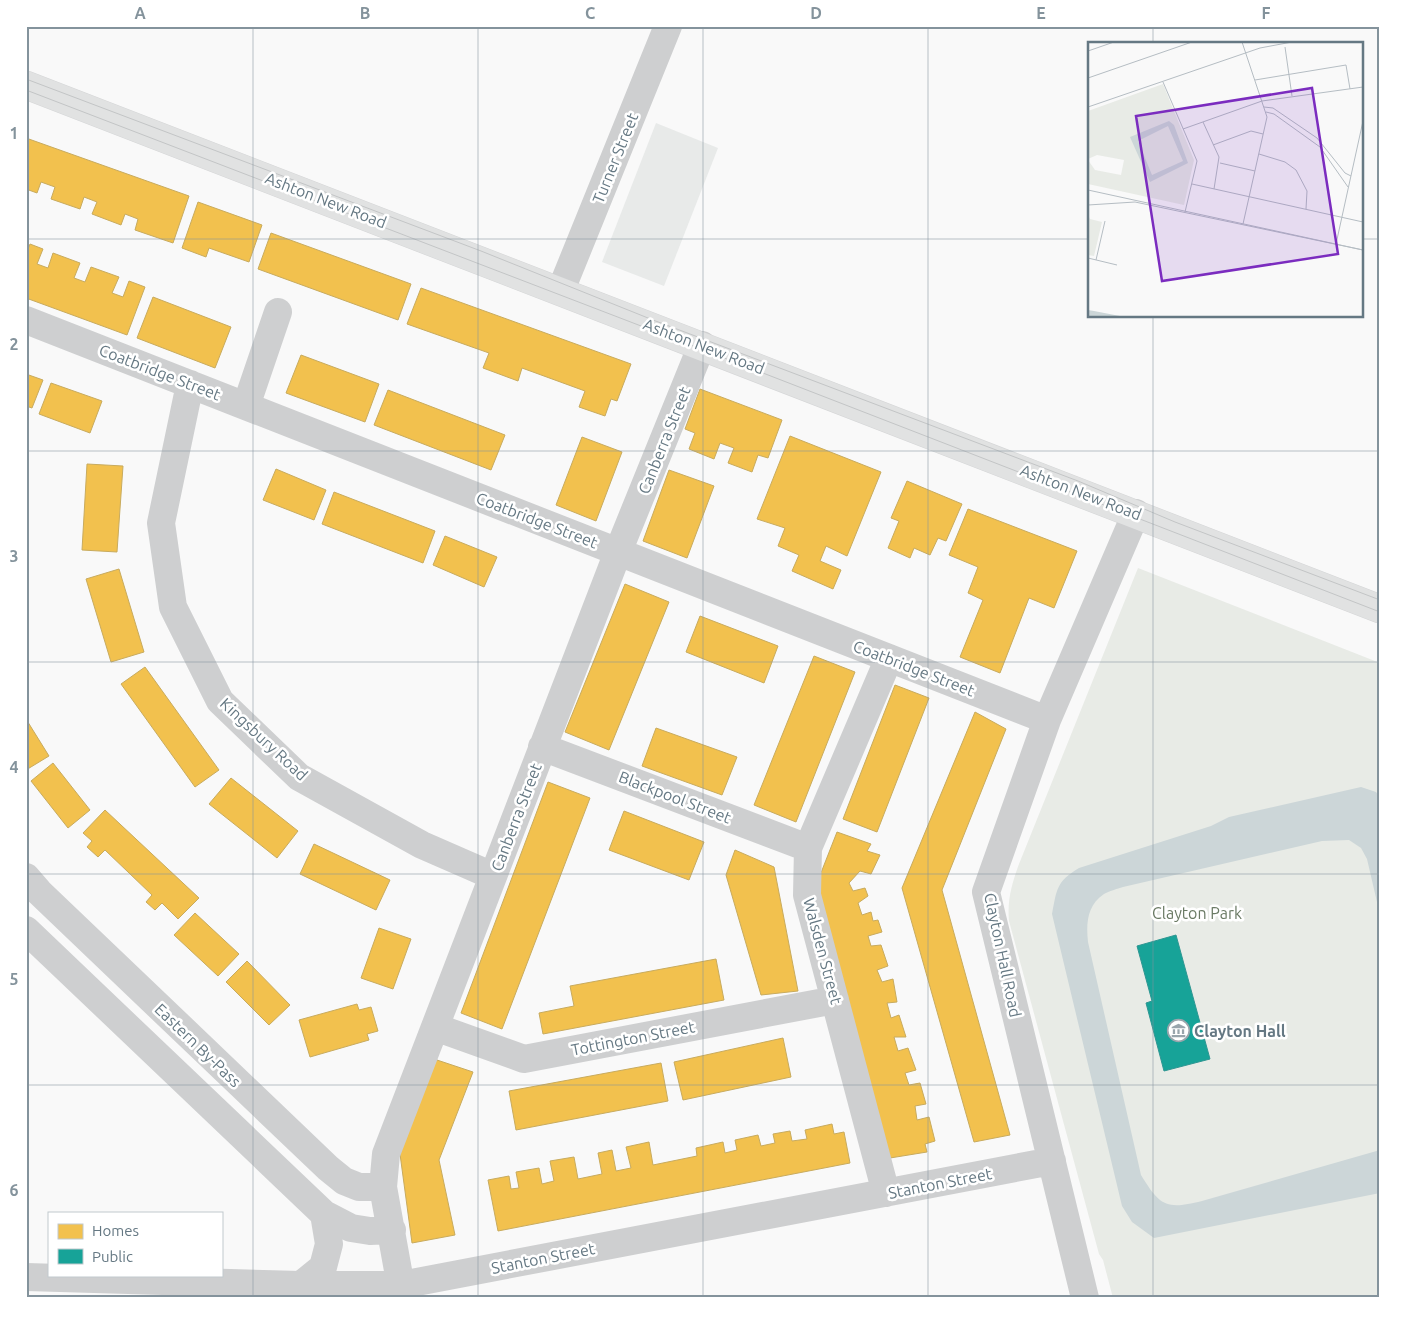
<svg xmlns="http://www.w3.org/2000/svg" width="1406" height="1324" viewBox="0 0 1406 1324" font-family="Ubuntu,sans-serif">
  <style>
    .built { fill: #e8eae9 }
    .green { fill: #e8ebe6 }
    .water { fill: #ccd6d8 }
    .homes { fill: #f2c14e; stroke: #c8ab5e }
    .public { fill: #17a398; stroke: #2e9692 }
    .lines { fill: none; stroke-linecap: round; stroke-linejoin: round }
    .major-casing { stroke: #d5d6d7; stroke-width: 29 }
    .minor { stroke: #cecfd0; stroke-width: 28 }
    .major { stroke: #e1e2e2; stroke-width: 28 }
    .tram { stroke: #c3c5c6; stroke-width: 1 }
    .grid { fill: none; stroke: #84939c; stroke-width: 1; stroke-opacity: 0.55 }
    .labels { text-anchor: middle; stroke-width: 5; stroke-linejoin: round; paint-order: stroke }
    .street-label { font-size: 16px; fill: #657883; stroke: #fff }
    .park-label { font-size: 16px; fill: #6a7a64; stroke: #fff }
    .poi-label { font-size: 16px; font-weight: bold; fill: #657883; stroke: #fff; text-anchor: start }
    .inset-road { fill: none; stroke: #b5bdc3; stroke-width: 1 }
    .view { fill: #7b2cbf; fill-opacity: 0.15; stroke: #7b2cbf; stroke-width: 2.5 }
    .inset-edge { fill: none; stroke: #657883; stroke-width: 2.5 }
    .neatline { fill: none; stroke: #84939c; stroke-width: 2 }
    .grid-label { font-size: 16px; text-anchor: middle; font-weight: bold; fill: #84939c }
  </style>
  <rect width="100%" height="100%" fill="#f9f9f9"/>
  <!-- built -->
  <path class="built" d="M 656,123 L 718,148 L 664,286 L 602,262 Z"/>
  <!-- green -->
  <path class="green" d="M 1138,568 L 1380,663 L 1380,1298 L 1113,1298 L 1103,1260 L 1099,1254 L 1009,921 C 1007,900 1012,883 1019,864 Z"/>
  <!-- water -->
  <path class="water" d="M 1361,787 L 1376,792 L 1380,798 L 1380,915 L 1367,859 L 1361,848 L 1349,840 L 1322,841 L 1123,887 C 1117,889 1109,891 1104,894 C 1087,905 1086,924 1088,942 L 1141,1175 C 1160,1206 1166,1210 1202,1201 L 1380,1150 L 1380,1193 L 1154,1238 L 1132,1222 L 1122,1206 L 1052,914 C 1057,889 1056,882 1079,868 L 1211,826 L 1229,817 Z"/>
  <!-- homes -->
  <path class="homes" d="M 26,138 L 189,196 L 173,243 L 135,230 L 138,219 L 125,214 L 121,225 L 92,214 L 97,202 L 84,197 L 80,209 L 51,199 L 55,187 L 41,182 L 37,193 L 26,189 Z
    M 198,202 L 262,225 L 249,262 L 209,248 L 206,257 L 182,248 Z
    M 271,233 L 411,284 L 398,320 L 258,269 Z
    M 30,244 L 43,249 L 37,264 L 48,268 L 53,253 L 80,263 L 74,278 L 85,282 L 91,267 L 119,277 L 112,293 L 123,297 L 129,281 L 145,287 L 127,335 L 26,298 L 26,254 Z
    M 421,288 L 631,364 L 617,401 L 611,399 L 605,416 L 579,407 L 585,391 L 522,368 L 518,381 L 483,368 L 489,353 L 407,324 Z
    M 153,297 L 231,327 L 215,368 L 137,338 Z
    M 301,355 L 379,384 L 365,422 L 286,393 Z
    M 26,374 L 43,380 L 32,408 L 26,406 Z
    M 51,383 L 102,401 L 90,433 L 39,414 Z
    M 700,389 L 782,420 L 768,458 L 758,455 L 752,472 L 728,463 L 734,448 L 720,443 L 714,459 L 689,449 L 695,433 L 685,429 Z
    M 388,390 L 505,435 L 491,470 L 374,425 Z
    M 790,436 L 881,472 L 847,556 L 826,546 L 820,561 L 841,570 L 833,589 L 792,571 L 799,555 L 778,546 L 785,528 L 757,519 Z
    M 582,437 L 622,452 L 596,521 L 556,505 Z
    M 87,464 L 123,466 L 117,552 L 82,550 Z
    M 276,469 L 326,490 L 314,520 L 263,500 Z
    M 669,470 L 714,486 L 687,558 L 643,541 Z
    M 907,481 L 962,504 L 946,541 L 938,538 L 930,555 L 914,548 L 910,558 L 888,548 L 899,521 L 891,518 Z
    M 334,492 L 435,531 L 423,563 L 322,524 Z
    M 968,509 L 1077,551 L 1054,608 L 1029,598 L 1000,673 L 960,657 L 983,600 L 968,593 L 978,567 L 949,555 Z
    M 445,536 L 497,557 L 484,587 L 433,565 Z
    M 119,569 L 144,652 L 111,662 L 86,579 Z
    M 625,584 L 669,602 L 609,750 L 565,732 Z
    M 700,616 L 778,646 L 764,683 L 686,652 Z
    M 814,656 L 855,672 L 796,822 L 754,805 Z
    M 145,667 L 219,770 L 195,787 L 121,684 Z
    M 895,685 L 929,698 L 877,832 L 843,819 Z
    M 975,712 L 1006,729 L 942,890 L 1010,1135 L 974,1142 L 902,888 Z
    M 26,719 L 49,756 L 26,770 Z
    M 656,728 L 737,757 L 722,795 L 642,766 Z
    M 53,763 L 90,810 L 68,828 L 31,781 Z
    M 231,778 L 298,831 L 277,858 L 209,804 Z
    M 548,782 L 590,798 L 502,1029 L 461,1013 Z
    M 105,810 L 199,898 L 178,919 L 162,903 L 155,910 L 146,902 L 152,895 L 105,850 L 98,857 L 87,847 L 92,841 L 83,833 Z
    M 624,811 L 704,842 L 689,880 L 609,850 Z
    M 837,832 L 871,844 L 867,851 L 880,855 L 871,874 L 860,871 L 849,883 L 853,891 L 865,888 L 868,896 L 858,903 L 862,915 L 871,912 L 873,921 L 878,920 L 882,932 L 868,936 L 871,946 L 881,945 L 888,966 L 877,970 L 882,982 L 893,979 L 897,1002 L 887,1003 L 891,1018 L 899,1015 L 906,1037 L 894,1037 L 898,1051 L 908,1048 L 916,1070 L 905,1073 L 909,1085 L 920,1083 L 926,1104 L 915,1106 L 917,1120 L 929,1117 L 935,1141 L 925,1144 L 927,1152 L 890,1158 L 817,883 Z
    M 314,844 L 390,880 L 376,910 L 300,874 Z
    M 735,850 L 774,867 L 798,991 L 761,995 L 726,875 Z
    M 195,913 L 239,954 L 218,976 L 174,935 Z
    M 379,928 L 411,939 L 393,989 L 361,978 Z
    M 716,959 L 724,1000 L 543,1034 L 539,1013 L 574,1006 L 570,986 Z
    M 247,961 L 290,1005 L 269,1025 L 226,982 Z
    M 357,1004 L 359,1010 L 371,1007 L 378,1031 L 367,1034 L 369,1040 L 310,1057 L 299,1020 Z
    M 783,1038 L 791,1077 L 683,1100 L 674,1062 Z
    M 434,1059 L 473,1072 L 439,1160 L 455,1235 L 412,1243 L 400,1154 Z
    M 661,1063 L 668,1101 L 516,1130 L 509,1091 Z
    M 832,1124 L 834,1134 L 844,1132 L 850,1163 L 498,1231 L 488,1180 L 509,1176 L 511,1189 L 519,1188 L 516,1172 L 539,1168 L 542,1184 L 554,1181 L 550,1161 L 574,1157 L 578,1179 L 602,1174 L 598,1153 L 612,1150 L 616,1171 L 631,1168 L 626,1147 L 649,1142 L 653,1165 L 697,1156 L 696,1148 L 723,1142 L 725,1153 L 737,1150 L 735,1140 L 758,1135 L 761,1146 L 775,1143 L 773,1134 L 790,1131 L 792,1141 L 807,1139 L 805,1130 Z"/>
  <!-- public -->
  <path class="public" d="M 1176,935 L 1210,1059 L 1164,1071 L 1146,1003 L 1152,1001 L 1137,946 Z"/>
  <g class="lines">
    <defs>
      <path id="major" d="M 26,85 C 478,258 930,431 1380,609"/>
    </defs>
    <!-- major casing -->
    <use href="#major" class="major-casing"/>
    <!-- minor -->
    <path class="minor" d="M 561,290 L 668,26
      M 26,320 L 1047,720
      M 190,384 L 161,523 L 173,607 L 220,701 L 299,777 L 422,845 L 493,876
      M 246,406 L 278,312
      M 542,747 L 808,848
      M 26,877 L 39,892 L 328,1168 L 344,1181 L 359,1187 L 383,1187
      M 26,930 L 324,1214 L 351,1228 L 370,1231 L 392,1230
      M 435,1027 L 524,1059 L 835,1000
      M 886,1193 L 807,895 L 808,848 L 889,658
      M 26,1277 L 301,1285 L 401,1285 L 1052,1161
      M 301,1285 L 323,1267 L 329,1244 L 324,1214
      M 403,1298 L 383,1187 L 386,1154 L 618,552 L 702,345
      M 1085,1298 L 986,892 L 1047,720 L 1136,513"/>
    <!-- major -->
    <use href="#major" class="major"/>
    <!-- tram -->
    <path class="tram" d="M 26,79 L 481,251 L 653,320 L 1078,481 L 1175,522 L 1380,600
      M 26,90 L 701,349 L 1380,612"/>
  </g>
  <!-- grid -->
  <path class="grid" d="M 253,26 L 253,1298M 478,26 L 478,1298M 703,26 L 703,1298M 928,26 L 928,1298M 1153,26 L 1153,44M 26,239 L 1090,239M 1362,239 L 1380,239M 1153,316 L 1153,1298M 26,451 L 1380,451M 26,662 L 1380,662M 26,874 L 1380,874M 26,1085 L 1380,1085"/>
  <!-- icons -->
  <defs>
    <symbol id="museum-ring" viewBox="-11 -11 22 22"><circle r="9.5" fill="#fff" stroke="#99a5ac" stroke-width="1.5"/><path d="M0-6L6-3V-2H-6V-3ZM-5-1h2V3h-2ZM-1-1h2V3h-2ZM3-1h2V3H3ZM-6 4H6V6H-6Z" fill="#99a5ac"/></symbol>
  </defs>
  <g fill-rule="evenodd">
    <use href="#museum-ring" x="1166" y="1018" width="25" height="25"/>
  </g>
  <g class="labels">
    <!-- street labels -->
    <g class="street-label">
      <text transform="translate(615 158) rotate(-68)" y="6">Turner Street</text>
      <text transform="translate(326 200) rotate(21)" y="6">Ashton New Road</text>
      <text transform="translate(704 346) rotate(21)" y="6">Ashton New Road</text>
      <text transform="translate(160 372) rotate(21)" y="6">Coatbridge Street</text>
      <text transform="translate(664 440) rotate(-68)" y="6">Canberra Street</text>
      <text transform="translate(1081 492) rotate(21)" y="6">Ashton New Road</text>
      <text transform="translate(537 520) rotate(21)" y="6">Coatbridge Street</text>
      <text transform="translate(914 668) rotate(21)" y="6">Coatbridge Street</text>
      <text transform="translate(264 739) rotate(43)" y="6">Kingsbury Road</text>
      <text transform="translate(675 797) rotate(21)" y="6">Blackpool Street</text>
      <text transform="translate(516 817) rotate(-69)" y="6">Canberra Street</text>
      <text transform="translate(823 951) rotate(75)" y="6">Walsden Street</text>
      <text transform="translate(1003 955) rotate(78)" y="6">Clayton Hall Road</text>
      <text transform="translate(633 1038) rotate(-11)" y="6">Tottington Street</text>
      <text transform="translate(198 1045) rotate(44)" y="6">Eastern By-Pass</text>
      <text transform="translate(940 1183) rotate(-11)" y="6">Stanton Street</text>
      <text transform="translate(543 1258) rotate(-11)" y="6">Stanton Street</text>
    </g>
    <!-- park labels -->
    <g class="park-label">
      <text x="1197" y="919">Clayton Park</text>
    </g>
    <!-- poi labels -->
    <g class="poi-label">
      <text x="1194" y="1037">Clayton Hall</text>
    </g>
  </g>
  <!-- overview -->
  <g transform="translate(1088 42)">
    <rect width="275" height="275" fill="#f9f9f9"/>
    <path d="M 75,42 L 106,118 L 96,163 L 0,142 L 0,118 L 7,128 L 33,133 L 36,118 L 9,113 L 0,117 L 0,69 ZM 0,173 L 2,177 L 14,180 L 6,214 L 0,213 Z" fill="#e8ebe6"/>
    <path d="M 81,79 L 86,83 L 100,121 L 62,140 L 42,95 ZM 80,84 L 95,119 L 64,133 L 50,99 ZM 0,268 L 6,269 L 37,275 L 0,275 Z" fill="#ccd6d8" fill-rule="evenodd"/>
    <path class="inset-road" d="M 154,0 L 179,75 L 155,182M 197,5 L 204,54M 0,9 L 26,0M 0,36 L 104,0M 167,38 L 258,23 L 262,47M 75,40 L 109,119 L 97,170M 0,65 L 172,6 L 204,0M 176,65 L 185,66 L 229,96 L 257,131 L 263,134M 178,70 L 186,72 L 232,105 L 260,145M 115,80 L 131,115 L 126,147M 95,87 L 174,59 L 275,45M 125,103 L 163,89 L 175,92M 171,112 L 197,120 L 208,128 L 219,149 L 218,167M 132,121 L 167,129M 104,142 L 275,180M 0,148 L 275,208M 0,163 L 47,160 L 275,208M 248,202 L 275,79M 0,216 L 29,223M 8,218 L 17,179"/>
    <path class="view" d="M 224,46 L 250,212 L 74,239 L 48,74 Z"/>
    <rect width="275" height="275" class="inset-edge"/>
  </g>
  <!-- border -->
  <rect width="1406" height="1324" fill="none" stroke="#ffffff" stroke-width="55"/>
  <!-- legend -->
  <rect x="48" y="1212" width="175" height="65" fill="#ffffff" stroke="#c1c9cd"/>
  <rect x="58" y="1224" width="25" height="15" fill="#f2c14e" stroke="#c1c9cd"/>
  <text x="92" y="1236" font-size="15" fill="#657883">Homes</text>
  <rect x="58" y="1249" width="25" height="15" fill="#17a398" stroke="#c1c9cd"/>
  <text x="92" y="1262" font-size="15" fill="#657883">Public</text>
  <rect x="28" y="28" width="1350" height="1268" class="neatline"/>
  <g class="grid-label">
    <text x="140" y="19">A</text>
    <text x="365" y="19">B</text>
    <text x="590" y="19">C</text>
    <text x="816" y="19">D</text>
    <text x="1041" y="19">E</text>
    <text x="1266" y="19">F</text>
    <text x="14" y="139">1</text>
    <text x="14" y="350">2</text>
    <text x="14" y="562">3</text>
    <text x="14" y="773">4</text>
    <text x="14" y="985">5</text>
    <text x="14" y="1196">6</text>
  </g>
</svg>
